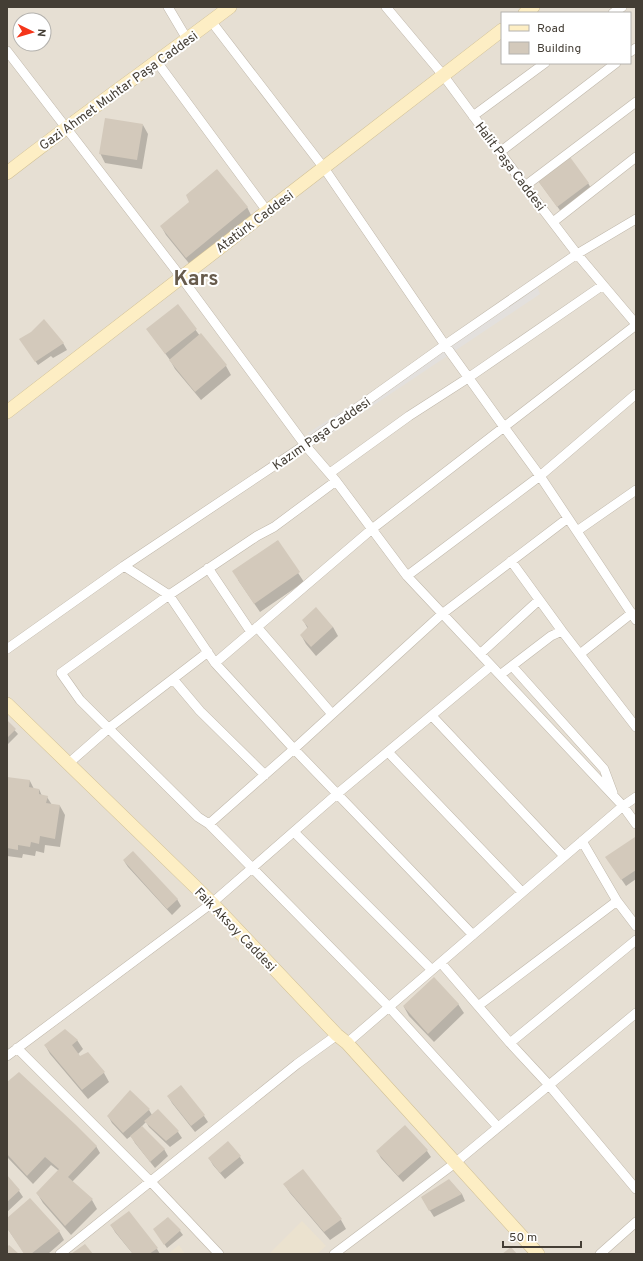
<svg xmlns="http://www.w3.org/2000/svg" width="643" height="1261" viewBox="0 0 643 1261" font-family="Overpass,sans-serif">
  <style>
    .residential { fill: #e6dfd3; fill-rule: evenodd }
    .education { fill: #ebe2cf }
    .parking { fill: #e3e0dd }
    .shadow { fill: #0003 }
    .building { fill: #d3c9bb }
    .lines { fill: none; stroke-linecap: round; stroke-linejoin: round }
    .street-casing { stroke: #c0b8ab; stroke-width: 10 }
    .secondary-casing { stroke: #d1c096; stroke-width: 14 }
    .street { stroke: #fff; stroke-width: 9 }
    .secondary { stroke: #fdeec4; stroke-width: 13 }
    .labels { text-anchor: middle; stroke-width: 4; stroke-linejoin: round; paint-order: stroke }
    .street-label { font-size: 13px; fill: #443e35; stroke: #fff }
    .town-label { font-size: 21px; font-weight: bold; fill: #675b4c; stroke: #fff }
  </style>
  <rect width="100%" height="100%" fill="#f2eee5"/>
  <!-- residential -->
  <path class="residential" d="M 7,7 L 636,7 L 636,1254 L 7,1254 ZM 502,13 L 630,13 L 630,63 L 502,63 ZM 20,20 L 44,20 L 44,44 L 20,44 Z"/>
  <!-- education -->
  <path class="education" d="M 302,1221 L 326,1246 L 317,1254 L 269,1254 Z
    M 179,1245 L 185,1254 L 168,1254 Z"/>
  <!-- parking -->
  <path class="parking" d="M 537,286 L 540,294 L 317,443 L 308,433 Z"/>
  <!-- shadow -->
  <path class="shadow" d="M 143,125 L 148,134 L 142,169 L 105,163 L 100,153 Z
    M 539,182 L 588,183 L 592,190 L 562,213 Z
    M 247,207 L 252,217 L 192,267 L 166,235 L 161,226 Z
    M 178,306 L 200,336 L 201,335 L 226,366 L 231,375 L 201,400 L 175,369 L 170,360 L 147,329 Z
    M 23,343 L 63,343 L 67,350 L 53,358 L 51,356 L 38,365 Z
    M 277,541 L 304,582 L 260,612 L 238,580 Z
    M 303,620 L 333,627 L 338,636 L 316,656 L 306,644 L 301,635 L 308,629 Z
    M 7,722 L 18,734 L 7,745 Z
    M 7,778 L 30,781 L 34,789 L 39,789 L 42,796 L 47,797 L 52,805 L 60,806 L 65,815 L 60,847 L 45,845 L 44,853 L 36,851 L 35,856 L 23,854 L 22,858 L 7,856 Z
    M 636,840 L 636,879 L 626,886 L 611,864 Z
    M 124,861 L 177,899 L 181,906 L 172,915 L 128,867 Z
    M 458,1004 L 464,1013 L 434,1042 L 409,1016 L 404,1007 Z
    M 77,1040 L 83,1049 L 78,1054 L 80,1057 L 104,1073 L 109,1082 L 88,1099 L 50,1054 L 45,1045 Z
    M 7,1083 L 96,1146 L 100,1153 L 72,1182 L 92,1200 L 97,1209 L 71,1235 L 43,1203 L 37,1193 L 59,1171 L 51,1165 L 33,1184 L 7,1157 Z
    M 181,1086 L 204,1116 L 208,1122 L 195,1132 L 172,1103 L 168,1096 Z
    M 149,1110 L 152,1115 L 178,1132 L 182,1138 L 170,1147 L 149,1127 L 146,1122 L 141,1127 L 164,1149 L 168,1156 L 155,1168 L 135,1143 L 131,1136 L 127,1139 L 112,1123 L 108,1116 Z
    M 377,1151 L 427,1151 L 431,1157 L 403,1182 L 381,1158 Z
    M 240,1157 L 244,1163 L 225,1179 L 213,1165 L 209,1158 Z
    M 7,1177 L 19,1191 L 23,1197 L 7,1212 Z
    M 449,1180 L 462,1194 L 465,1201 L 434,1217 L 422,1198 Z
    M 284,1184 L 341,1220 L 346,1229 L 330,1240 L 290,1193 Z
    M 129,1213 L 157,1249 L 160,1254 L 133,1254 L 115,1232 L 111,1225 Z
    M 167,1218 L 180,1231 L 183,1235 L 167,1248 L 157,1233 Z
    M 7,1220 L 59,1231 L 64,1240 L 48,1254 L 25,1254 L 7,1228 Z"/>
  <!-- building -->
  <path class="building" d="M 105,118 L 143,124 L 137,160 L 99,154 Z
    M 570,157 L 589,183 L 557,207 L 538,181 Z
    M 217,169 L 248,207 L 186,258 L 160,226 L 189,202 L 186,195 Z
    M 178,304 L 197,329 L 165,354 L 146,329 Z
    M 44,319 L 64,343 L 35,362 L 19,339 L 31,332 Z
    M 201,333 L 227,365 L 195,392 L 169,360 Z
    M 278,540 L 300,572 L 254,604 L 232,571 Z
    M 316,607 L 333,627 L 311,647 L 300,635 L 308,627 L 302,620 Z
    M 7,720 L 16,729 L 7,738 Z
    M 7,777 L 30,780 L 29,787 L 39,789 L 39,794 L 48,796 L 46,803 L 60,805 L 55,839 L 40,836 L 39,844 L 31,842 L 30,847 L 18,845 L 18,850 L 7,848 Z
    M 635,837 L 636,839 L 636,870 L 621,880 L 605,857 Z
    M 133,851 L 178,899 L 167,909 L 123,860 Z
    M 434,977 L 459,1004 L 428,1034 L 403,1006 Z
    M 65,1029 L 78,1040 L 72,1045 L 80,1056 L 88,1052 L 105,1072 L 82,1090 L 44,1045 Z
    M 19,1072 L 76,1125 L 97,1146 L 68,1177 L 93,1199 L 65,1226 L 36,1193 L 59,1169 L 45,1157 L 27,1176 L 7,1154 L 7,1082 Z
    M 181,1085 L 205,1115 L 191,1126 L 167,1096 Z
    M 130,1090 L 150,1109 L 123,1133 L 107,1116 Z
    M 158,1109 L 179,1131 L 166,1141 L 144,1121 Z
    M 405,1125 L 428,1150 L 398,1176 L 376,1151 Z
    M 142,1126 L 165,1149 L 150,1162 L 130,1136 Z
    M 228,1141 L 241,1156 L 220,1173 L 208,1158 Z
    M 303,1169 L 342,1219 L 324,1232 L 283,1184 Z
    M 7,1175 L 20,1190 L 7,1202 Z
    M 449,1179 L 462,1194 L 429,1211 L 421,1197 Z
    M 30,1198 L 60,1231 L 31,1254 L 24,1254 L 7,1228 L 7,1218 Z
    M 129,1211 L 158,1248 L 149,1254 L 133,1254 L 110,1225 Z
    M 168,1217 L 181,1230 L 164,1245 L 153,1229 Z
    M 85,1244 L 93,1254 L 71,1254 Z
    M 9,1245 L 19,1254 L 7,1254 L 7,1247 Z
    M 511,1247 L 517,1254 L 502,1254 Z"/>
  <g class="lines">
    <defs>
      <path id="street" d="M 168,7 L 187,39
        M 386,7 L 443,75 L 525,186 L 577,254 L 636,324
        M 613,13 L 622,7
        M 211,21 L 324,168 L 445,345 L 504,427 L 540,476 L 636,620
        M 7,51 L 181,277 L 305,445 L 336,481 L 407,576 L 623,806 L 636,824
        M 630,52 L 636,48
        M 157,62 L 267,211
        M 473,116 L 545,63
        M 500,152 L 616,63
        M 525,186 L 636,102
        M 553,222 L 636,157
        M 330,473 L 409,416 L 468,378 L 603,285
        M 577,531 L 636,490
        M 511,561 L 562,631 L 636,727
        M 124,566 L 169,595 L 215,663 L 294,749 L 473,935
        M 208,568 L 251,632
        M 407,576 L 540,476 L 636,394
        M 257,627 L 332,714
        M 7,649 L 124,566 L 305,445 L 445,345 L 577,254 L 636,219
        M 480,654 L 539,600
        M 580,654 L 632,613
        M 215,663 L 372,529 L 636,325
        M 512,666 L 604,769 L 613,793
        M 500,675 L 551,636 L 562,631
        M 173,679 L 200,711 L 265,775
        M 432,716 L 564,856
        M 388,752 L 522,892
        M 69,763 L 109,728 L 208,652
        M 209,824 L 198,817 L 80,700 L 61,673 L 169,595 L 257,536 L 274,527 L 336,481
        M 294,832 L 432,970
        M 582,841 L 617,901 L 636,926
        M 441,963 L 510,1043 L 549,1085 L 636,1189
        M 478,1006 L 617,901
        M 347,1043 L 623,806 L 636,797
        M 510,1043 L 636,940
        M 17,1048 L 151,1182 L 219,1254
        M 7,1056 L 212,903 L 337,794 L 491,666
        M 498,1127 L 389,1007 L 209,824 L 294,749 L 442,614 L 568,518
        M 60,1254 L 297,1064 L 337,1035
        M 334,1254 L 455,1163 L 636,1013
        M 600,1254 L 636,1222"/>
      <path id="secondary" d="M 525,13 L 533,7
        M 7,173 C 80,116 156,63 230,7
        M 7,412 L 502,30
        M 7,704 L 212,903 L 337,1035 L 347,1043 L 538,1254"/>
    </defs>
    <!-- street casing -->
    <use href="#street" class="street-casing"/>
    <!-- secondary casing -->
    <use href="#secondary" class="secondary-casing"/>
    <!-- street -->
    <use href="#street" class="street"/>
    <!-- secondary -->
    <use href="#secondary" class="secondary"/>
  </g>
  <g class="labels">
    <!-- street labels -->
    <g class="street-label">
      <text transform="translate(118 90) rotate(-36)" y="5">Gazi Ahmet Muhtar Paşa Caddesi</text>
      <text transform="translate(511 166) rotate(53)" y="5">Halit Paşa Caddesi</text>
      <text transform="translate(254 221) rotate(-37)" y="5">Atatürk Caddesi</text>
      <text transform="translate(321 433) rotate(-35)" y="5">Kazım Paşa Caddesi</text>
      <text transform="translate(236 929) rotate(46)" y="5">Faik Aksoy Caddesi</text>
    </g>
    <!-- town labels -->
    <g class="town-label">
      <text x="196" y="285">Kars</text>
    </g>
  </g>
  <!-- border -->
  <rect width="643" height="1261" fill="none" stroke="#443e35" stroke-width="16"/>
  <!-- legend -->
  <rect x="501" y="12" width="130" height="52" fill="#ffffff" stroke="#b4b2ae"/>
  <rect x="509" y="25" width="20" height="6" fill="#fdeec4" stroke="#b4b2ae"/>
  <text x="537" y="32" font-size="12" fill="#443e35">Road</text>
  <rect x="509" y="42" width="20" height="12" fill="#d3c9bb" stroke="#b4b2ae"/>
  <text x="537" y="52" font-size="12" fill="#443e35">Building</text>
  <!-- north arrow -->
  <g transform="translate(32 32) rotate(95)"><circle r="19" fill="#ffffff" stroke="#b4b2ae"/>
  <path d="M0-3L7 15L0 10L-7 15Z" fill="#f4351a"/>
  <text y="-6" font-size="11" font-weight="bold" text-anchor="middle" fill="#443e35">N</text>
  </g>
  <!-- scale -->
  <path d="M503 1241v6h78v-6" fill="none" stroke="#443e35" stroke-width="2"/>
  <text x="509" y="1241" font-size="12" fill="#443e35" stroke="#ffffff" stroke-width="3" paint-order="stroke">50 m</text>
</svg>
